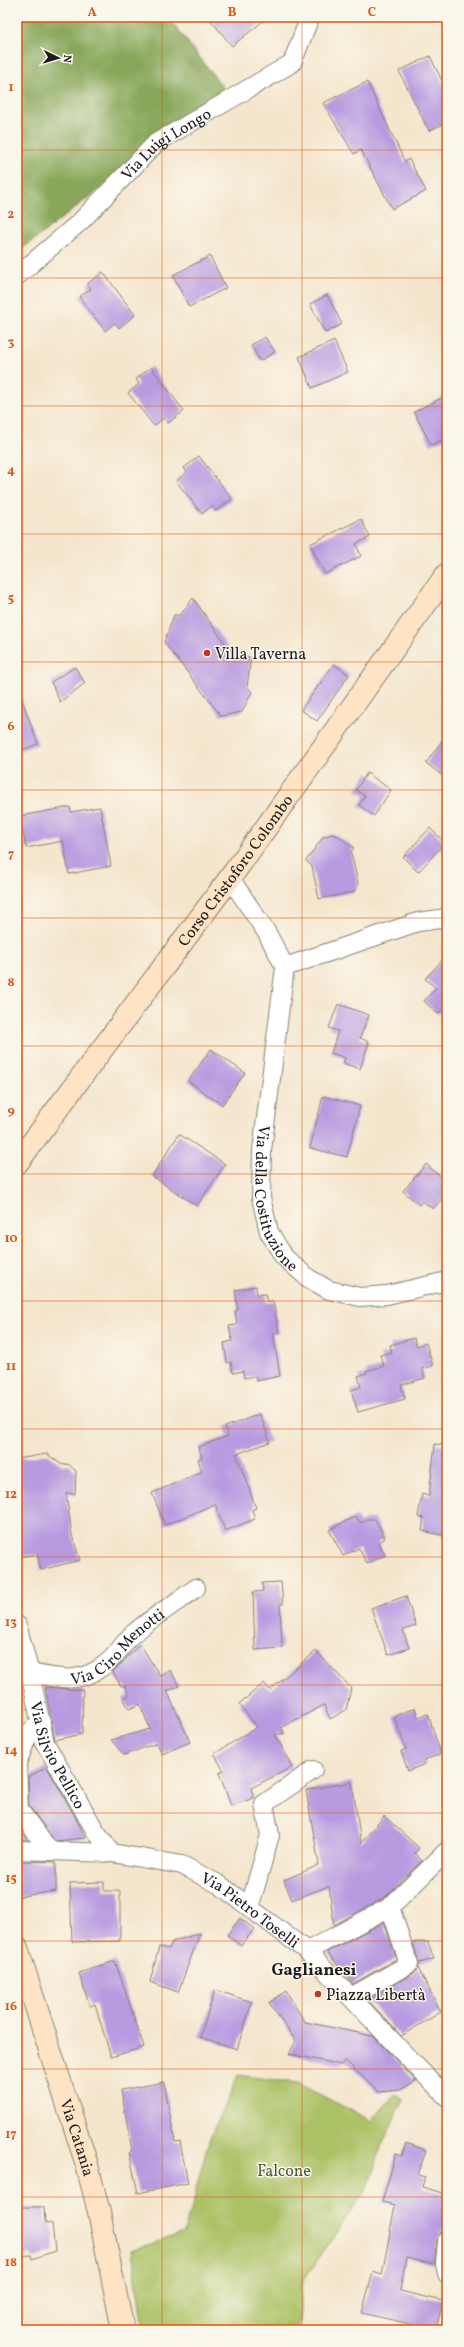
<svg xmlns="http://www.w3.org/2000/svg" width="464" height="2347" viewBox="0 0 464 2347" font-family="Vollkorn,serif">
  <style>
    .green { fill: #abc165; stroke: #646e40 }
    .forest { fill: #88a75a; stroke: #52623b }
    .building { fill: #b79ae0 }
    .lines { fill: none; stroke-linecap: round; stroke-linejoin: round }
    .street-casing { stroke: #888174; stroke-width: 20 }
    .secondary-casing { stroke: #888174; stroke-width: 24 }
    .street { stroke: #fff; stroke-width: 18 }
    .secondary { stroke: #fee4c5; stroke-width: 22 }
    .grid { fill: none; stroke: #de560d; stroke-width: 1; stroke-opacity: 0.55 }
    .poi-dot { fill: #c8321e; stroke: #fbf7ec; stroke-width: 1.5 }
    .labels { text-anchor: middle; stroke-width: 3; stroke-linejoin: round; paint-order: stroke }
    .street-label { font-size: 16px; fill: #1c1c1c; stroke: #fbf7ec }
    .poi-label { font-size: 16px; fill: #1c1c1c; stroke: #fbf7ec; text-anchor: start }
    .park-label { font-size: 16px; fill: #4e5636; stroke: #fbf7ec }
    .neighbourhood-label { font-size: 17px; font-weight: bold; fill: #1c1c1c; stroke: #fbf7ec }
    .neatline { fill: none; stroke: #de560d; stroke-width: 1.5 }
    .grid-label { font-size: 13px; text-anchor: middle; font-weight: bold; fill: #de560d }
  </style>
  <rect width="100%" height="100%" fill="#fbf7ec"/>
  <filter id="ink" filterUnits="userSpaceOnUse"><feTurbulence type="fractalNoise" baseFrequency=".025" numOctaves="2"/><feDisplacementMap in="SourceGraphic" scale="8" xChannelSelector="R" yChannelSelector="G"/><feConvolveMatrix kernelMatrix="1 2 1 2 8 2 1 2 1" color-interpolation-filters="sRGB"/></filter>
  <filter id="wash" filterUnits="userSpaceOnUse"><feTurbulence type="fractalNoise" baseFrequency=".012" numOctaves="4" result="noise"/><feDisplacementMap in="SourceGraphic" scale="16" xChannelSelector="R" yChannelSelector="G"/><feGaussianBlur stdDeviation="0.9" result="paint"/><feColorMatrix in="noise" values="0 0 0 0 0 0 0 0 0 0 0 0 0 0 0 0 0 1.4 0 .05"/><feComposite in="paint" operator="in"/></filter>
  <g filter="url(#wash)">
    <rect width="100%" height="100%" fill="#f4e6cd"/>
    <!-- green -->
    <path class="green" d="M 238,2075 L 297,2083 L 372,2121 L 395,2094 L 404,2099 L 382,2144 L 368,2187 L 303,2281 L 298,2330 L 143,2330 L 132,2250 L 184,2233 L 207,2147 Z"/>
    <!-- forest -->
    <path class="forest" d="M 17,17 L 168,17 L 226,91 L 17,253 Z"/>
    <g id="blocks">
      <!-- building -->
      <path class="building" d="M 208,17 L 268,17 L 232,46 Z
        M 430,56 L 447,91 L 447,122 L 429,131 L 399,71 Z
        M 367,82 L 405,162 L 409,159 L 426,191 L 392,209 L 361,150 L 354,154 L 323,103 Z
        M 210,256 L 226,288 L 189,307 L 173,275 Z
        M 103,272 L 135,315 L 119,328 L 115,323 L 105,331 L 79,297 L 91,289 L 87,284 Z
        M 327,295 L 342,324 L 325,333 L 310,304 Z
        M 265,337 L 275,352 L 260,361 L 251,345 Z
        M 334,341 L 348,372 L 312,388 L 299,357 Z
        M 151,367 L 184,411 L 168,423 L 164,418 L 154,426 L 128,393 L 139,384 L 136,379 Z
        M 447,395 L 447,438 L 431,445 L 414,412 Z
        M 199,456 L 232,499 L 216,511 L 212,506 L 202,514 L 176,481 L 187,472 L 184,468 Z
        M 361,519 L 370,537 L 356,544 L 361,556 L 325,574 L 310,544 Z
        M 193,598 L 229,649 L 251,658 L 247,686 L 252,692 L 242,712 L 221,716 L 164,642 L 174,615 L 180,615 Z
        M 334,664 L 349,675 L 317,721 L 301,710 Z
        M 75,667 L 85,683 L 60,702 L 51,682 Z
        M 17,692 L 19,692 L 38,744 L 17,752 Z
        M 447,734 L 447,779 L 426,763 Z
        M 367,773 L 391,790 L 374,816 L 359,805 L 365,796 L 356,790 Z
        M 70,807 L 71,812 L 100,807 L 111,866 L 69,874 L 63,841 L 26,848 L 20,816 Z
        M 430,828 L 445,843 L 418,872 L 403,857 Z
        M 332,834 L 338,836 L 354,848 L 351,852 L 358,884 L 354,892 L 319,899 L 312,866 L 306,861 L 323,837 Z
        M 447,955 L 447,1006 L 438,1014 L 424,1001 L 436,988 L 425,979 Z
        M 338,1004 L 369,1015 L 360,1038 L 369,1042 L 360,1069 L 343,1063 L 345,1058 L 331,1053 L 338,1031 L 329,1028 Z
        M 211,1049 L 245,1073 L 222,1105 L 188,1081 Z
        M 323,1096 L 360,1106 L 347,1157 L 310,1148 Z
        M 179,1134 L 225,1164 L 197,1206 L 152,1176 Z
        M 426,1164 L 447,1182 L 447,1193 L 433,1209 L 422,1201 L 419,1205 L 403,1191 Z
        M 256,1286 L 257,1295 L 265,1294 L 267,1303 L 273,1301 L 279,1333 L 273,1334 L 280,1376 L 256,1381 L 256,1376 L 244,1378 L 243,1371 L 233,1373 L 231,1362 L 227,1363 L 224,1343 L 232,1341 L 229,1326 L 237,1325 L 235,1311 L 238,1310 L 235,1290 Z
        M 414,1338 L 416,1346 L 426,1343 L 433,1366 L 422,1369 L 425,1378 L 401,1385 L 405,1399 L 358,1412 L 351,1390 L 361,1387 L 358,1376 L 367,1373 L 366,1371 L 384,1366 L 380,1355 L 392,1352 L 390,1345 Z
        M 260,1414 L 270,1442 L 236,1454 L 256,1508 L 252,1510 L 255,1519 L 225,1531 L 215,1504 L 165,1525 L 152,1493 L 202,1472 L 198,1459 L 202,1457 L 198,1447 L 228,1436 L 225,1427 Z
        M 435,1444 L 447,1445 L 447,1536 L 422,1531 L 424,1518 L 418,1517 L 422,1494 L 429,1496 Z
        M 47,1454 L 62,1465 L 68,1464 L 76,1471 L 75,1494 L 66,1493 L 72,1535 L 80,1560 L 41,1570 L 37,1554 L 17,1557 L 17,1459 Z
        M 356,1516 L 360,1523 L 368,1519 L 375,1519 L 385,1538 L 378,1542 L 385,1555 L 367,1564 L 359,1548 L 343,1556 L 329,1530 Z
        M 281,1582 L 283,1604 L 280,1604 L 282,1648 L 255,1650 L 253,1592 L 263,1591 L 262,1583 Z
        M 406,1596 L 416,1626 L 403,1630 L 409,1648 L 388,1655 L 371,1608 Z
        M 140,1644 L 160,1676 L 170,1670 L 179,1686 L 167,1691 L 190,1742 L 162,1754 L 157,1743 L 124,1755 L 111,1740 L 150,1729 L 140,1704 L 129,1709 L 123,1698 L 129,1695 L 125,1686 L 121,1686 L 113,1672 Z
        M 316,1651 L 351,1688 L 346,1710 L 330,1719 L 324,1705 L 282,1727 L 284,1734 L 275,1734 L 292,1767 L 251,1788 L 254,1798 L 231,1806 L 219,1773 L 224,1771 L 214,1754 L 257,1727 L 239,1704 L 264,1683 L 270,1690 Z
        M 45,1687 L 83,1690 L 82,1734 L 55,1740 Z
        M 415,1708 L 418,1717 L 428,1714 L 441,1754 L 424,1760 L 425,1764 L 408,1771 L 401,1751 L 406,1749 L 394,1716 Z
        M 47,1767 L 71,1809 L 86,1838 L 55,1841 L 29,1806 L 28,1777 Z
        M 352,1782 L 361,1843 L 384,1816 L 419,1848 L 415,1853 L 422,1861 L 384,1898 L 334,1925 L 329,1886 L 292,1900 L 284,1880 L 319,1865 L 306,1790 Z
        M 17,1825 L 28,1840 L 17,1840 Z
        M 17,1861 L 56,1862 L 56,1891 L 17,1897 Z
        M 104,1882 L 104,1891 L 120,1891 L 120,1941 L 72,1942 L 70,1883 Z
        M 240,1918 L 254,1929 L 241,1946 L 227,1935 Z
        M 384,1922 L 396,1959 L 353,1984 L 327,1952 Z
        M 200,1933 L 178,1992 L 150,1982 L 159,1947 L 169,1949 L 172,1942 Z
        M 413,1942 L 428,1942 L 434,1959 L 419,1963 Z
        M 115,1961 L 144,2047 L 111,2057 L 95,2004 L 90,2006 L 79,1973 Z
        M 418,1968 L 441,2012 L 401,2036 L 368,2000 L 414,1973 Z
        M 215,1990 L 252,2002 L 237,2049 L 200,2037 Z
        M 286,1991 L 305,2022 L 373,2036 L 416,2081 L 400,2090 L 378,2092 L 345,2060 L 341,2065 L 289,2054 L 296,2041 L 269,2003 Z
        M 164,2082 L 175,2142 L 180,2141 L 188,2183 L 138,2193 L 129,2152 L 132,2151 L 121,2090 Z
        M 406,2143 L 426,2150 L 418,2175 L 425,2177 L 422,2187 L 447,2194 L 447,2221 L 437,2240 L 434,2264 L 406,2258 L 400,2291 L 443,2301 L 436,2330 L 362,2313 L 373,2272 L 382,2275 L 395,2205 L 382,2202 L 396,2154 L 402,2156 Z
        M 18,2207 L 44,2207 L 45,2222 L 52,2224 L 55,2251 L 32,2259 L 31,2255 L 19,2256 L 17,2235 L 21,2228 Z"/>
    </g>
  </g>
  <g filter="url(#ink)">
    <use href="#blocks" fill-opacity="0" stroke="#888174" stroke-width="1"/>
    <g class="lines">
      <defs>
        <g id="street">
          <path id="s1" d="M 17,276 L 81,221 L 156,143 L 292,63 L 310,17"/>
          <path id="s2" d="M 230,878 L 267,933 L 285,967 L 262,1150 L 261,1198 L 269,1232 L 284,1257 L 308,1278 L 329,1290 L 360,1297 L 387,1295 L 447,1281"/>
          <path d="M 285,967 L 418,922 L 447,918"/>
          <path id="s3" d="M 17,1625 L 30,1673 L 45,1743 L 95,1830 L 112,1853"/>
          <path id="s4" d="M 30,1673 C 60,1679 82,1685 108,1662 C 118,1654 124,1641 134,1633 C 154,1616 176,1603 196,1588"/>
          <path d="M 41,1722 L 29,1733 L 17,1763 L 19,1810 L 49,1850"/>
          <path id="s5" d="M 17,1850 L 112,1853 L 182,1865 L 220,1885 L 307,1951 L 413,2063 L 447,2097"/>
          <path d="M 250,1906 L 270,1835 L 264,1804 L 313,1770"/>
          <path d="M 307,1951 L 390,1907 L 447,1851"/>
          <path d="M 351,1997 L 409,1964 L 390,1907"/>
          <path d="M 447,2241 L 445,2264 L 447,2274"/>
        </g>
        <g id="secondary">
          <path id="s6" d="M 17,1163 L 230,878 L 447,574"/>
          <path id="s7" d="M 17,1948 L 87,2165 L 99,2212 L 123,2330"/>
        </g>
      </defs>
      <!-- street casing -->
      <use href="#street" class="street-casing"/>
      <!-- secondary casing -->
      <use href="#secondary" class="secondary-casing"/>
      <!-- street -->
      <use href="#street" class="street"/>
      <!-- secondary -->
      <use href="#secondary" class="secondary"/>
    </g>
  </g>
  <!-- grid -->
  <path class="grid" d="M 162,17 L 162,2330M 302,17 L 302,2330M 17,150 L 447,150M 17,278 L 447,278M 17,406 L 447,406M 17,534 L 447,534M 17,662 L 447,662M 17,790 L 447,790M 17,918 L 447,918M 17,1046 L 447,1046M 17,1174 L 447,1174M 17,1301 L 447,1301M 17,1429 L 447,1429M 17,1557 L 447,1557M 17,1685 L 447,1685M 17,1813 L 447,1813M 17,1941 L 447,1941M 17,2069 L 447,2069M 17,2197 L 447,2197"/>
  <!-- markers -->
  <g class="poi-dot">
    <circle cx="207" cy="653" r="4"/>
    <circle cx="318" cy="1994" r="4"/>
  </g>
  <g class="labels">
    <!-- street labels -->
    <g class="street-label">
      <text dy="6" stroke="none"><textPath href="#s1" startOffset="200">Via Luigi Longo</textPath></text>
      <text dy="6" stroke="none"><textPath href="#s6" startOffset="365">Corso Cristoforo Colombo</textPath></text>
      <text dy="6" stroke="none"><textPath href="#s2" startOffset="341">Via della Costituzione</textPath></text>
      <text dy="6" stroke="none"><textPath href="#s4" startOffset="99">Via Ciro Menotti</textPath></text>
      <text dy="6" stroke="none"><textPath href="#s3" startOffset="137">Via Silvio Pellico</textPath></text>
      <text dy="6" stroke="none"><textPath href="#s5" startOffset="248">Via Pietro Toselli</textPath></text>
      <text dy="6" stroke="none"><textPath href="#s7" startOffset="199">Via Catania</textPath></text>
    </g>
    <!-- poi labels -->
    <g class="poi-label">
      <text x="215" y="659">Villa Taverna</text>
      <text x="326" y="2000">Piazza Libertà</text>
    </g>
    <!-- park labels -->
    <g class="park-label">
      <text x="284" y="2176">Falcone</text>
    </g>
    <!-- neighbourhood labels -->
    <g class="neighbourhood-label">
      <text x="314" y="1975">Gaglianesi</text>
    </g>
  </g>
  <!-- margin -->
  <rect width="464" height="2347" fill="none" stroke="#fbf7ec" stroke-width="44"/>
  <!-- north arrow -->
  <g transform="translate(58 58) rotate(95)" stroke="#fbf7ec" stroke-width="3" paint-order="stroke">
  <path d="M0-3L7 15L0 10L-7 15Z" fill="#1c1c1c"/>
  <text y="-6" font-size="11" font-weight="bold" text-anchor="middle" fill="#1c1c1c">N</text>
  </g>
  <rect x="22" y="22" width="420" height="2303" class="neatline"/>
  <g class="grid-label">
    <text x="92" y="16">A</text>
    <text x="232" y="16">B</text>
    <text x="372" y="16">C</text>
    <text x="11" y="91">1</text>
    <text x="11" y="218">2</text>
    <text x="11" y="346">3</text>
    <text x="11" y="474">4</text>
    <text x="11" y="602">5</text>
    <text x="11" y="730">6</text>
    <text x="11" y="858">7</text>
    <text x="11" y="986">8</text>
    <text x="11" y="1114">9</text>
    <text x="11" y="1242">10</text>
    <text x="11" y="1370">11</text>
    <text x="11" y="1498">12</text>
    <text x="11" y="1626">13</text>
    <text x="11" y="1754">14</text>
    <text x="11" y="1882">15</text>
    <text x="11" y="2010">16</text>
    <text x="11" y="2138">17</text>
    <text x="11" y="2266">18</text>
  </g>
</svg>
